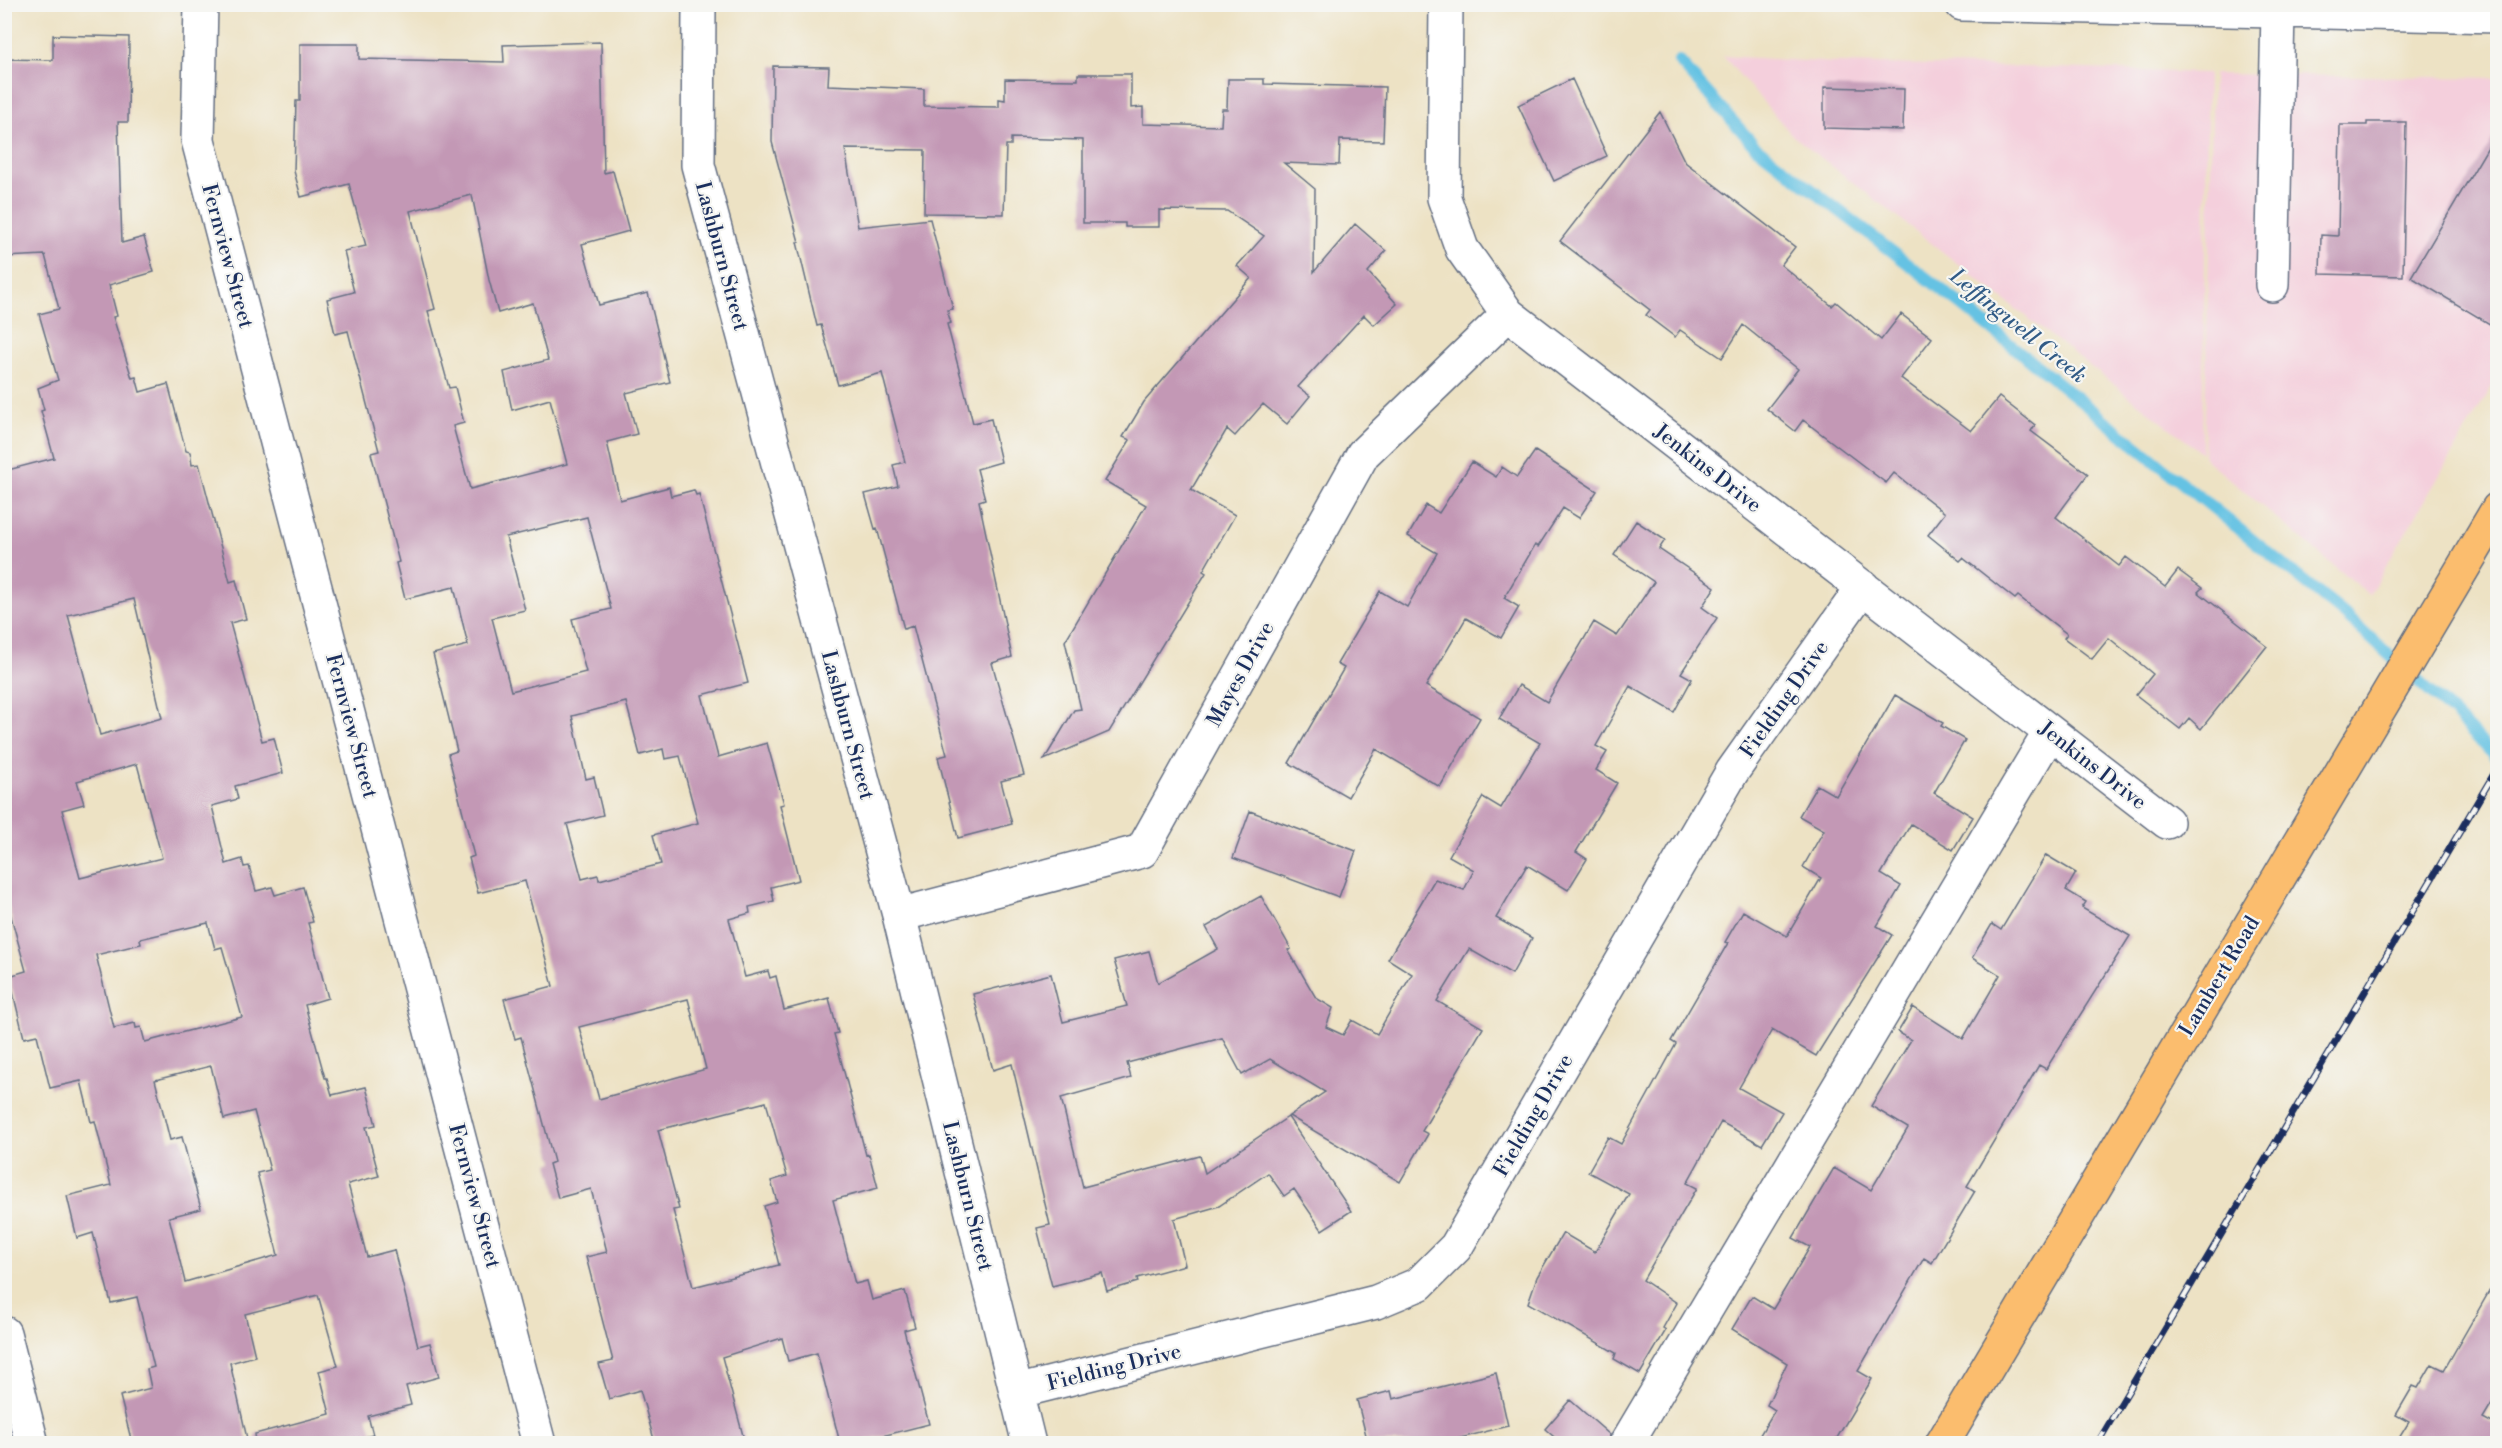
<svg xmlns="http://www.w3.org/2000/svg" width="2502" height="1448" viewBox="0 0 2502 1448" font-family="'Libre Bodoni',serif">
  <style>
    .built { fill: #f4cfdc }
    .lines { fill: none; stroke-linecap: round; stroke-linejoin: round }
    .stream { stroke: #65c2e3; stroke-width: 12 }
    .building { fill: #c398b5; fill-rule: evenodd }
    .minor-casing { stroke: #646e82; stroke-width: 36 }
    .major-casing { stroke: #646e82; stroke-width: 36 }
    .minor { stroke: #fff; stroke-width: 33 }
    .major { stroke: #fbbd6e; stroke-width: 33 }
    .rail-casing { stroke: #1b2f5e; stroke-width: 7 }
    .rail { stroke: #f6f6f2; stroke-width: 4.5; stroke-dasharray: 14; stroke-linecap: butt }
    .labels { text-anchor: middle; stroke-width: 4.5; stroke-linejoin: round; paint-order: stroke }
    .street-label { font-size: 21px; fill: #1b2f5e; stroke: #f6f6f2 }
    .water-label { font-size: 22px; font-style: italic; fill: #315b86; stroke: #f6f6f2 }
  </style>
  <rect width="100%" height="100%" fill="#f6f6f2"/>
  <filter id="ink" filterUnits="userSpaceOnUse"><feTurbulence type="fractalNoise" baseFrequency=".0167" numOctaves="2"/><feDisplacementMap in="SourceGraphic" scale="12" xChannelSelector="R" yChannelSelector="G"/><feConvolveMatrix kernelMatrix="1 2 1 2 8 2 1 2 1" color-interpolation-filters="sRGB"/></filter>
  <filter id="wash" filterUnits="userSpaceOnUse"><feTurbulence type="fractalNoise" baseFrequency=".008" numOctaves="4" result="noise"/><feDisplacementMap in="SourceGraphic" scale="24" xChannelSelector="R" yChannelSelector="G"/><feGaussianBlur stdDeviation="1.35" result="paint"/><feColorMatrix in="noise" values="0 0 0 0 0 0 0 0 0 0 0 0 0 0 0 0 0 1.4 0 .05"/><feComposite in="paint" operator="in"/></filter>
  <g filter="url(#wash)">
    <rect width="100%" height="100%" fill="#ede2c4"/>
    <!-- built -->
    <path class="built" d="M 1723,56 L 1838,63 L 2022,67 L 2208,73 L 2202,453 L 1793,136 Z
      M 2213,74 L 2497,78 L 2497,378 L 2369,595 L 2204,458 Z"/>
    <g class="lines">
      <!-- stream -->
      <path class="stream" d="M 1679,61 L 1755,146 L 1963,306 L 2343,613 L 2454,714 L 2498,759"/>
    </g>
    <g id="blocks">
      <!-- building -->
      <path class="building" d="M 53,35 L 129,37 L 128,122 L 118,122 L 122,243 L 144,237 L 154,272 L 109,285 L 117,316 L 113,317 L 132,378 L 136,377 L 140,392 L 168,384 L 186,451 L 190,452 L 192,465 L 199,464 L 230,582 L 236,580 L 246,619 L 230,623 L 262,741 L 274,738 L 283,773 L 235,786 L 238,799 L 212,806 L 226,864 L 242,859 L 244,867 L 249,866 L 256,891 L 272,887 L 275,895 L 303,887 L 313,922 L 308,923 L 328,998 L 305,1005 L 325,1078 L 327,1078 L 332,1095 L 366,1087 L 376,1125 L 366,1127 L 379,1176 L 348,1184 L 367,1257 L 394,1250 L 418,1346 L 430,1343 L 439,1377 L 406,1386 L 411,1405 L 368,1416 L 373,1435 L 341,1443 L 256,1443 L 255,1434 L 330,1414 L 319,1371 L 338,1366 L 318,1295 L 245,1314 L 255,1356 L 230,1363 L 248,1443 L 132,1443 L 120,1396 L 151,1388 L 147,1369 L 154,1367 L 137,1297 L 111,1303 L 93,1233 L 77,1238 L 67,1196 L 111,1185 L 95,1121 L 91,1122 L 81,1081 L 50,1088 L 37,1035 L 24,1038 L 9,976 L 26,971 L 4,891 L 4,471 L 54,458 L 41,411 L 44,410 L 38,388 L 58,380 L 39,314 L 59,309 L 45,255 L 5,257 L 4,59 L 53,60 ZM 134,599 L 162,718 L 100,735 L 68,615 ZM 137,764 L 162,858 L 80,878 L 62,810 L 84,804 L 77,781 ZM 208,923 L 215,949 L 222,947 L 242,1017 L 145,1042 L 141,1027 L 136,1028 L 135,1023 L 114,1028 L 96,955 L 141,944 L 140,939 ZM 211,1066 L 224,1119 L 254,1111 L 270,1170 L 257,1173 L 278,1255 L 185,1282 L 169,1217 L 201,1209 L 182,1137 L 170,1140 L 155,1080 Z
        M 601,42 L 604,173 L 613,171 L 629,231 L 582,244 L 599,305 L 648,293 L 670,382 L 626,393 L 637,434 L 607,442 L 620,500 L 669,487 L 671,496 L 694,490 L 696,495 L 699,494 L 748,683 L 702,695 L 718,757 L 767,743 L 784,804 L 780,805 L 799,880 L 771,887 L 774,901 L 749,907 L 750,913 L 729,919 L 745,977 L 768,971 L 770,978 L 776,976 L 784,1010 L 829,998 L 838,1033 L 834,1034 L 866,1155 L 869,1154 L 878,1188 L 833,1200 L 855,1284 L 867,1281 L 872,1300 L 905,1291 L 915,1327 L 904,1330 L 929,1424 L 855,1443 L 840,1443 L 817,1353 L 788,1361 L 782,1338 L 722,1357 L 745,1443 L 655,1443 L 640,1390 L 609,1399 L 599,1364 L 613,1361 L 586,1257 L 607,1252 L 591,1189 L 558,1198 L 549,1164 L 554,1162 L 521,1037 L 515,1039 L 504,999 L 553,986 L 525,881 L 478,893 L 469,858 L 474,856 L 448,754 L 457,751 L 433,654 L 468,645 L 454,587 L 405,599 L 396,563 L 399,562 L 371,453 L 379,451 L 348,331 L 335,334 L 327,299 L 354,292 L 344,251 L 366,246 L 349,184 L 301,197 L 294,171 L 296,101 L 300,101 L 300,44 L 359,44 L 359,59 L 504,62 L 503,45 ZM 472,195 L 489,280 L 498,313 L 533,303 L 548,360 L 504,372 L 512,410 L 550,399 L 567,464 L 470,489 L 453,426 L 464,423 L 455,387 L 449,388 L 428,311 L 435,309 L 410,211 ZM 587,517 L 611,609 L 572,619 L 586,672 L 511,691 L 492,618 L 525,610 L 506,537 ZM 626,702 L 640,755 L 663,749 L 665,759 L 680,756 L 698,823 L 653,835 L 661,864 L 599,880 L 598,875 L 582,879 L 567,824 L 603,815 L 594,777 L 586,779 L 572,716 ZM 688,999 L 706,1069 L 599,1099 L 579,1027 ZM 766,1102 L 787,1176 L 771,1181 L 777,1202 L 764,1206 L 779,1265 L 693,1287 L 673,1210 L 679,1209 L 658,1130 Z
        M 773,66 L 829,67 L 828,85 L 924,89 L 924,106 L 999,107 L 999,99 L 1005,100 L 1005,79 L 1078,80 L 1078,74 L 1131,74 L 1131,108 L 1143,107 L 1143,124 L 1221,126 L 1222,109 L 1227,109 L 1228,79 L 1264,79 L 1264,84 L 1385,87 L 1383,141 L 1340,140 L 1339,165 L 1284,163 L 1315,189 L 1314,272 L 1355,224 L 1386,251 L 1368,272 L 1397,304 L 1374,325 L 1364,315 L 1298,387 L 1310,396 L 1287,424 L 1263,404 L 1235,436 L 1227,429 L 1191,490 L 1235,515 L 1203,571 L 1206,573 L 1109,732 L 1044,760 L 1074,710 L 1081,709 L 1065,641 L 1146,505 L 1105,481 L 1130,440 L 1123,437 L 1144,402 L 1251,278 L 1237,266 L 1264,236 L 1227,211 L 1159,210 L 1159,227 L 1125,227 L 1125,223 L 1083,223 L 1083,140 L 1011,138 L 1011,145 L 1006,145 L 1004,214 L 924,213 L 925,150 L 845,149 L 858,227 L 930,219 L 953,309 L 947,310 L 951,323 L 947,324 L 973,423 L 991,419 L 1001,462 L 977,469 L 985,499 L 979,501 L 1012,657 L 992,663 L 1024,775 L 1001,781 L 1012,824 L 958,838 L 938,757 L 947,755 L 913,626 L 904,629 L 877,528 L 875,529 L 865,494 L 898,486 L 893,465 L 905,462 L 882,373 L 838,385 L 821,325 L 817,326 L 797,242 L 799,242 L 772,142 Z
        M 1572,79 L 1607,156 L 1554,181 L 1518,105 Z
        M 1824,87 L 1904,89 L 1903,130 L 1824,128 Z
        M 1660,112 L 1685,162 L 1795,247 L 1781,265 L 1832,306 L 1836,302 L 1881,340 L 1901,314 L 1932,338 L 1901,378 L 1971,431 L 1999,397 L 2035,425 L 2031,431 L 2088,474 L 2056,517 L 2119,566 L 2126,557 L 2165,587 L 2178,570 L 2202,588 L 2198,592 L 2267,646 L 2201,729 L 2189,718 L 2180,729 L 2136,695 L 2153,674 L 2109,638 L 2092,659 L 2064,638 L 2067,634 L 2018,596 L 2015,599 L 1963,558 L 1960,561 L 1928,535 L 1945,513 L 1894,473 L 1886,483 L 1803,420 L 1795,431 L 1767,409 L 1798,369 L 1743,325 L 1722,358 L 1680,330 L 1675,337 L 1646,315 L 1650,310 L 1560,241 Z
        M 2367,122 L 2406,122 L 2403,276 L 2320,274 L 2321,235 L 2338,236 L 2340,125 L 2367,125 Z
        M 2498,130 L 2498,329 L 2411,277 Z
        M 1535,451 L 1597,491 L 1579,518 L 1563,508 L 1538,547 L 1535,545 L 1504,598 L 1519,607 L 1501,638 L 1466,618 L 1426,686 L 1480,718 L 1440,787 L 1376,749 L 1348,797 L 1289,763 L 1344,668 L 1337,664 L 1380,591 L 1407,607 L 1437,553 L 1408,536 L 1426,505 L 1439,513 L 1472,462 L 1496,477 L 1502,467 L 1517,477 Z
        M 1636,521 L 1665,540 L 1659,549 L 1715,587 L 1702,607 L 1717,618 L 1681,673 L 1692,679 L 1674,712 L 1630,686 L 1596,746 L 1607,752 L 1596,770 L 1617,783 L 1576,852 L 1587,859 L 1568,890 L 1527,865 L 1496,918 L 1532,938 L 1512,974 L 1469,949 L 1437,1001 L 1483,1028 L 1422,1131 L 1428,1134 L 1400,1182 L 1289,1116 L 1325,1092 L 1270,1059 L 1242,1075 L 1222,1038 L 1127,1063 L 1131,1078 L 1061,1098 L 1083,1187 L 1200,1156 L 1205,1173 L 1288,1117 L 1351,1211 L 1322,1230 L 1294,1189 L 1284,1196 L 1268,1173 L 1219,1206 L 1174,1219 L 1185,1265 L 1137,1278 L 1138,1282 L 1107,1291 L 1102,1273 L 1052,1286 L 1037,1228 L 1050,1225 L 1012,1064 L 993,1070 L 973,994 L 1051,974 L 1063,1022 L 1127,1006 L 1114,960 L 1149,951 L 1158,983 L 1218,949 L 1206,927 L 1261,896 L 1291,949 L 1288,950 L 1316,998 L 1333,1008 L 1326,1027 L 1343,1035 L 1352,1020 L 1377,1034 L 1412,974 L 1388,959 L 1435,879 L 1464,890 L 1474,870 L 1449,856 L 1483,797 L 1501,808 L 1540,743 L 1499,719 L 1519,685 L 1547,702 L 1594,622 L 1617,636 L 1654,582 L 1614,555 Z
        M 1895,695 L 1943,723 L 1941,726 L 1965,740 L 1934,793 L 1973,817 L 1953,850 L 1911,824 L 1881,874 L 1901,886 L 1877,926 L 1892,935 L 1816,1056 L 1772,1030 L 1739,1088 L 1782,1112 L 1762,1145 L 1721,1122 L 1687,1183 L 1697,1188 L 1643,1280 L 1677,1303 L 1663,1328 L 1666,1330 L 1640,1374 L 1614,1359 L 1616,1353 L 1528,1303 L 1537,1277 L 1563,1233 L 1595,1252 L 1629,1194 L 1588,1172 L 1608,1137 L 1621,1144 L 1676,1044 L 1671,1041 L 1728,943 L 1725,942 L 1743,911 L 1787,936 L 1821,878 L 1803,867 L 1824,830 L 1799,816 L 1817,785 L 1836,796 Z
        M 1250,811 L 1356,851 L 1339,897 L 1233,858 Z
        M 2046,855 L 2076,873 L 2066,890 L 2086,902 L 2082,908 L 2130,936 L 2046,1069 L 2039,1065 L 1967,1186 L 1975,1191 L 1932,1263 L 1924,1258 L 1858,1371 L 1872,1379 L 1834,1443 L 1755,1443 L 1775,1410 L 1767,1405 L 1787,1363 L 1732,1329 L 1752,1296 L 1773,1309 L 1810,1247 L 1793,1238 L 1834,1168 L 1871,1190 L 1908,1128 L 1871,1106 L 1911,1040 L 1898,1032 L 1913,1007 L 1963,1039 L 2000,975 L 1972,958 L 1992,924 L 2001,930 Z
        M 2498,1276 L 2498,1393 L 2483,1418 L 2498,1426 L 2498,1443 L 2396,1443 L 2409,1422 L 2396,1415 L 2413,1386 L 2418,1388 L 2432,1364 L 2444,1370 Z
        M 1496,1373 L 1508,1426 L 1441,1443 L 1368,1443 L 1357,1400 L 1391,1391 L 1393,1399 Z
        M 1570,1400 L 1610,1435 L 1607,1443 L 1561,1443 L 1545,1429 Z"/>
    </g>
  </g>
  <g filter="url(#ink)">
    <use href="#blocks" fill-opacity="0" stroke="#646e82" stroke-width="1.5"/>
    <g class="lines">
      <defs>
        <path id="minor" d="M 201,4 L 198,140 L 539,1444
          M 699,4 L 698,165 L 899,915 L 1029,1444
          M 1446,4 L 1444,198 L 1462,249 L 1508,314 L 2167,822
          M 1962,4 L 2498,16
          M 2272,285 L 2278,11
          M 899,915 L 1142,851 L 1363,454 L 1508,314
          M 4,1333 L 32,1444
          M 1016,1392 L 1376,1302 L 1419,1284 L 1456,1247 L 1732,772 L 1863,587
          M 1626,1444 L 2050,732"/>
        <path id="major" d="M 1942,1444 L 2498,509"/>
      </defs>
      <!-- minor casing -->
      <use href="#minor" class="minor-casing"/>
      <!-- major casing -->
      <use href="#major" class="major-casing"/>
      <!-- minor -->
      <use href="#minor" class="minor"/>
      <!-- major -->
      <use href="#major" class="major"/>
      <defs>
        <path id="rail" d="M 2097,1444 L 2498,767"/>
      </defs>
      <!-- rail casing -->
      <use href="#rail" class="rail-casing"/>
      <!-- rail -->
      <use href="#rail" class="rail"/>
    </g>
  </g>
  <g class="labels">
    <!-- street labels -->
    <g class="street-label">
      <text transform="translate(228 256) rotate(75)" y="7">Fernview Street</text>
      <text transform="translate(722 256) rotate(75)" y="7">Lashburn Street</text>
      <text transform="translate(1708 468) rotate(38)" y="7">Jenkins Drive</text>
      <text transform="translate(1240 674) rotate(-61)" y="7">Mayes Drive</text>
      <text transform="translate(1784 699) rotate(-55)" y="7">Fielding Drive</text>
      <text transform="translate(848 725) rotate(75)" y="7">Lashburn Street</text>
      <text transform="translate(352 726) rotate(75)" y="7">Fernview Street</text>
      <text transform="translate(2093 765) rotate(38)" y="7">Jenkins Drive</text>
      <text transform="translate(2219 976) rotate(-59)" y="7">Lambert Road</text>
      <text transform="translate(1533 1115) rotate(-60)" y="7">Fielding Drive</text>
      <text transform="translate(475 1196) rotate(75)" y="7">Fernview Street</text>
      <text transform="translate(968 1196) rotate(76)" y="7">Lashburn Street</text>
      <text transform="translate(1114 1367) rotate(-14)" y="7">Fielding Drive</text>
    </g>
    <!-- water labels -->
    <g class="water-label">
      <text transform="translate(2019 325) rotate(39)" y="8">Leffingwell Creek</text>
    </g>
  </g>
  <!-- margin -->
  <rect width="2502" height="1448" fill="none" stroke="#f6f6f2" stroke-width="24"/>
</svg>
